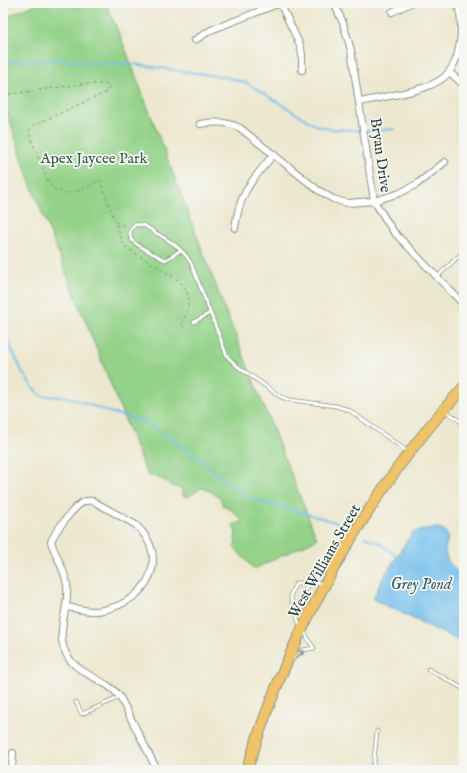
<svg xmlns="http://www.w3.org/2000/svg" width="467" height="773" viewBox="0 0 467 773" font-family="'IM FELL English',serif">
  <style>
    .green { fill: #93d288; stroke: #59885e }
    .water { fill: #74bfed; stroke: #4a7e90 }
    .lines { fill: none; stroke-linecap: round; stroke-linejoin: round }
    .stream { stroke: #74bfed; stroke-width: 2 }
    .lane-casing { stroke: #869282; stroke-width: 4.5 }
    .street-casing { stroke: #869282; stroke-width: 8 }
    .primary-casing { stroke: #869282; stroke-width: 12 }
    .path { stroke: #869282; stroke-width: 1; stroke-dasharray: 3 3; stroke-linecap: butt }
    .lane { stroke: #fff; stroke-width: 3 }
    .street { stroke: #fff; stroke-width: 6 }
    .primary { stroke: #f0c369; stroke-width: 10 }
    .oneway { fill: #8f9e9a }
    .labels { text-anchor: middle; stroke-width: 3.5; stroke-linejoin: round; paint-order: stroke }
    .street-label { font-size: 15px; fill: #1f3d34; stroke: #f6f6f2 }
    .park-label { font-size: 15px; fill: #365b45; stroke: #f6f6f2 }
    .water-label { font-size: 16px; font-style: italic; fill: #345e62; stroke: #f6f6f2 }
  </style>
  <rect width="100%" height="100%" fill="#f6f6f2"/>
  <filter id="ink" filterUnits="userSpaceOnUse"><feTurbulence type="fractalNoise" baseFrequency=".025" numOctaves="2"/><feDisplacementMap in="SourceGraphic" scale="8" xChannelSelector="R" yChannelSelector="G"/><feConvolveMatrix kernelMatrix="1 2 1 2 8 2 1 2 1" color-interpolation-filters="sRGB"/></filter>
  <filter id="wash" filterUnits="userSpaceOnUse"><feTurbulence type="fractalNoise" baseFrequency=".012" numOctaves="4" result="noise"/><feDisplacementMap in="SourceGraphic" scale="16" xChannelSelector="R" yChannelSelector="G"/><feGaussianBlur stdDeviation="0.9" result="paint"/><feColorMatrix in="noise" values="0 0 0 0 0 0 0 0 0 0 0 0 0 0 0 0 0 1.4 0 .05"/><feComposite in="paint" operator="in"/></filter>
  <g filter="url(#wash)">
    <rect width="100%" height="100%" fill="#ece8cf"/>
    <!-- green -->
    <path class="green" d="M 39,3 L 106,3 L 125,48 L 226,312 L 317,539 L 254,569 L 233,546 L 236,544 L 235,539 L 236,533 L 233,525 L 243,522 L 232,510 L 223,506 C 222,496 209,490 201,488 L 188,497 L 183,495 L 181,488 L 174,487 L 162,479 L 147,475 L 29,180 L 3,99 L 3,18 Z"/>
    <!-- water -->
    <path class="water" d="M 439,528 C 456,537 442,542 446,555 C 448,564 456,571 464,576 L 464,634 L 457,640 L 373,599 L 383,578 L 412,533 L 425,529 Z"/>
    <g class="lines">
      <!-- stream -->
      <path class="stream" d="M 3,62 L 62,60 L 90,63 L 132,64 L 225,77 L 247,83 L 315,125 L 330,129 L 374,131 L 395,129
        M 3,337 L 7,340 L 24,375 L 34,389 L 41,396 L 68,397 L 106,411 L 147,423 L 204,462 L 229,485 L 247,498 L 287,508 L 342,524
        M 365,537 L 379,543 L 397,556"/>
    </g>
  </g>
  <g filter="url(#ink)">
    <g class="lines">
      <defs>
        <path id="lane" d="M 181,250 L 172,256 L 165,260 C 158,256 136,246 132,240 C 127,233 132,222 142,225 C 147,226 151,230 156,233 C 170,241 182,248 191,263 L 227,356 L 237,366 L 281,397 L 291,400 L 336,406 L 349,410 L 408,452
          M 438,276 L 464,251
          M 194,322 L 210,313
          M 446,411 L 464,424
          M 295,611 L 308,584
          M 300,626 L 291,599 L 291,593 L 296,583 L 323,583
          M 293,659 L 303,650 L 314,648 L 309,641 L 304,631
          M 428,669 L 464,689
          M 76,702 L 82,714 L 120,697
          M 373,770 L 377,731"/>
        <path id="street" d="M 280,3 L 300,45 L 302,54 L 302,70
          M 334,3 L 343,23 L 351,50 L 374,201 L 393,231 L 464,305
          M 392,12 L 411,3
          M 195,40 L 211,30 L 280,3
          M 449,72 L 464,85
          M 360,102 C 375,99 390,96 404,93 C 437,85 455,79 460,42 C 462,30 461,15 458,3
          M 200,124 C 215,122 226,121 240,128 L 318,190 L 333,199 L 347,203 L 374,201 L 400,193 L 417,184 L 445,162
          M 235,228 C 239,193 252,180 274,154
          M 67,607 C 79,609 91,613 103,610 C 146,602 172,559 136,525 L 93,501 C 89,501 87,500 83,502 C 74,507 54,532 51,542 C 56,557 65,570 67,585 C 70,609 53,634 68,657 C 80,676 107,679 120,697 L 154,764 L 159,770
          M 12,770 L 13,753"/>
        <path id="primary" d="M 247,770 C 288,634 367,492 464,387"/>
      </defs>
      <!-- lane casing -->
      <use href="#lane" class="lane-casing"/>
      <!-- street casing -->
      <use href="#street" class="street-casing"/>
      <!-- primary casing -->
      <use href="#primary" class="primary-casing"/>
      <!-- path -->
      <path class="path" d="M 3,95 L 82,84 L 106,84 L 109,88 L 107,92 L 34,125 L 29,131 L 30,136 L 48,182 C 62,203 83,188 100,181 L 124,246 L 178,280 C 194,292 189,310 181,325 L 185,328
        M 116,222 L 127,227"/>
      <!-- lane -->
      <use href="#lane" class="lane"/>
      <!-- street -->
      <use href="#street" class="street"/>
      <!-- primary -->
      <use href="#primary" class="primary"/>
    </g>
    <!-- one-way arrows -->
    <defs><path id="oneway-solid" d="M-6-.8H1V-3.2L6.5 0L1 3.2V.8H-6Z"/></defs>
    <use class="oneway" href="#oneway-solid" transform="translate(300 654) rotate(-36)"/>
  </g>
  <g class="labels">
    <!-- street labels -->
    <g class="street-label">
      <text transform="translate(381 155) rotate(82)" y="5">Bryan Drive</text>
      <text transform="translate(324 561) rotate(-60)" y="5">West Williams Street</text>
    </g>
    <!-- park labels -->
    <g class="park-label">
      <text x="94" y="163">Apex Jaycee Park</text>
    </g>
    <!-- water labels -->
    <g class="water-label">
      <text x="421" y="589">Grey Pond</text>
    </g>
  </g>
  <!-- margin -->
  <rect width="467" height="773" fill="none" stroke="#f6f6f2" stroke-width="16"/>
</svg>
